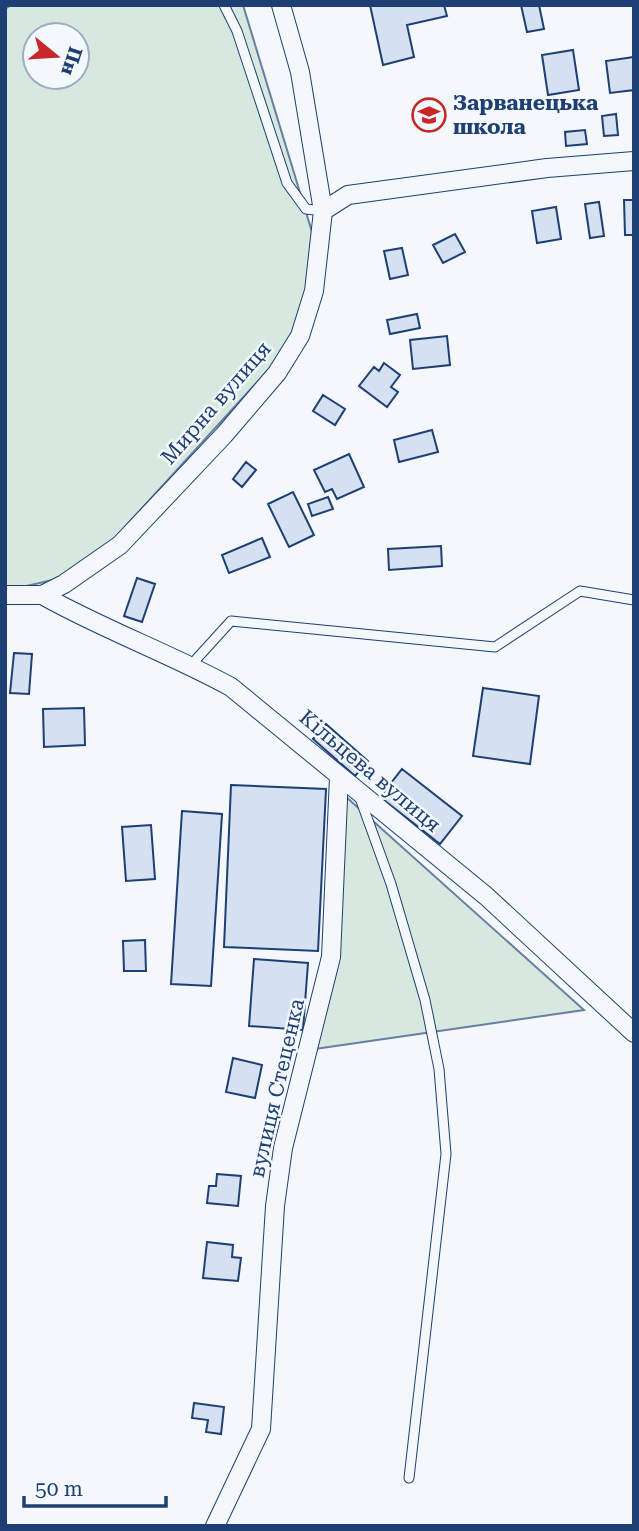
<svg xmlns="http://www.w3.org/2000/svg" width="639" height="1531" viewBox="0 0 639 1531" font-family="'Roboto Serif',serif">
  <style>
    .green { fill: #d7e8df; stroke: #687fa3; stroke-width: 2; fill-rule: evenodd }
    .building { fill: #d5e0f0; stroke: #1d3f73; stroke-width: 2 }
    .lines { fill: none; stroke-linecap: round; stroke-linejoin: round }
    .service-casing { stroke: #1d3f73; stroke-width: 11 }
    .minor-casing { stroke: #1d3f73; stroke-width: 20 }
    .service { stroke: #f4f7fb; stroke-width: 9 }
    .minor { stroke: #f4f7fb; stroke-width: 18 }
    .labels { text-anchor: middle; stroke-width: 5; stroke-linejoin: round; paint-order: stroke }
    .poi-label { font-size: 21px; font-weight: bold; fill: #1d3f73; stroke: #f4f7fb; text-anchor: start }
    .street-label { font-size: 21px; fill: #1d3f73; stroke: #f4f7fb }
  </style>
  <rect width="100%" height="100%" fill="#f4f7fb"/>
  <!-- green -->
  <path class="green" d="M 11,5 L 243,5 L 312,232 L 306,289 L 292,333 L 270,368 L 113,540 L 57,579 L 22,587 L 5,587 L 5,9 ZM 35,35 L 77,35 L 77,77 L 35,77 Z
    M 335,787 L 584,1010 L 301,1051 L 326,956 Z"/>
  <!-- building -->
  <path class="building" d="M 370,5 L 444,5 L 447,16 L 407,25 L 414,57 L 383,65 Z
    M 521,5 L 539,5 L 544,29 L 527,32 Z
    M 573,50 L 579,90 L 548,95 L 542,55 Z
    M 634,57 L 634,90 L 610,93 L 606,61 Z
    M 616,114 L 618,135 L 604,136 L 602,116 Z
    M 585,130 L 587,144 L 566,146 L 565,132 Z
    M 624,200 L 634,200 L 634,235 L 625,235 Z
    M 599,202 L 604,236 L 590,238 L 585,204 Z
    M 556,207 L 561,239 L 537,243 L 532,211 Z
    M 455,234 L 465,252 L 443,263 L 433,245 Z
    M 402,248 L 408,275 L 390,279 L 384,251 Z
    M 417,314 L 420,328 L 390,334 L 387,320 Z
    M 447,336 L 450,365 L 413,369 L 410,340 Z
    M 384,363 L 400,375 L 391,387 L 398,392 L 387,407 L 359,386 L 374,367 L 379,371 Z
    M 323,395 L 345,409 L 335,425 L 313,411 Z
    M 432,430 L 438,452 L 399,462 L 394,440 Z
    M 349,454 L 364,487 L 337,499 L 332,489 L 325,492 L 314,470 Z
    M 246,462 L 256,470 L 242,487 L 233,479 Z
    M 293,492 L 314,535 L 289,547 L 268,504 Z
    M 328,497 L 333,509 L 312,516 L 308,504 Z
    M 262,538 L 270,557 L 229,573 L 222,555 Z
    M 441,546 L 442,566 L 389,570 L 388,549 Z
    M 137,578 L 155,584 L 142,622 L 124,616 Z
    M 14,653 L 32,654 L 29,694 L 10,693 Z
    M 483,688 L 539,696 L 530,764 L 473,756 Z
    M 84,708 L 85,745 L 44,747 L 43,709 Z
    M 326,724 L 368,761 L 355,776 L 313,739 Z
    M 402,769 L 462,816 L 440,844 L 380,797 Z
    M 231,785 L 326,789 L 318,951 L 224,947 Z
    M 182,811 L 222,814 L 211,986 L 171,984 Z
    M 151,825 L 155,879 L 126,881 L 122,827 Z
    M 145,940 L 146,971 L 124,971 L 123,941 Z
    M 254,959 L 308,963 L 303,1030 L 249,1026 Z
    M 233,1058 L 262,1065 L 255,1098 L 226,1092 Z
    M 217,1174 L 241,1176 L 238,1206 L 207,1203 L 209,1186 L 216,1186 Z
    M 207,1242 L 233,1245 L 232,1257 L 241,1258 L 238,1281 L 203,1278 Z
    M 194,1403 L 224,1407 L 221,1434 L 206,1432 L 208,1420 L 192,1418 Z"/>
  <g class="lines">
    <defs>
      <path id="service" d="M 224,5 L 237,31 L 287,183 L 306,209 L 323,211
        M 191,665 L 231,621 L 495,647 L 580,591 L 634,600
        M 360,798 L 391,884 L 425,1000 L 439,1069 L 446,1154 L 409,1478"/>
      <path id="minor" d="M 281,5 L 300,72 L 323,211
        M 5,595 L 42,595 L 64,584 L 120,545 L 224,435 L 277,373 L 300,336 L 314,291 L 323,211 L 348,195 L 547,168 L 634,161
        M 42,595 C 104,630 169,653 231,687 L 486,896 L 634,1033
        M 215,1526 L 261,1429 L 275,1206 L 283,1148 L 331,957 L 339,777"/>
    </defs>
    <!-- service casing -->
    <use href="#service" class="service-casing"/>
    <!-- minor casing -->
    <use href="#minor" class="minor-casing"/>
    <!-- service -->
    <use href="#service" class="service"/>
    <!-- minor -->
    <use href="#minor" class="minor"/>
  </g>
  <!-- icons -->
  <defs>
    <symbol id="school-ring" viewBox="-11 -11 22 22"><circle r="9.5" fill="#f4f7fb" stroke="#c62828" stroke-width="1.5"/><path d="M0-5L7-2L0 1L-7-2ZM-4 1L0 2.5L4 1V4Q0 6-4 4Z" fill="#c62828"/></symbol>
  </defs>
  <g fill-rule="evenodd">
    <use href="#school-ring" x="410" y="96" width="38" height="38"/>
  </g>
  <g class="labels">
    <!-- poi labels -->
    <g class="poi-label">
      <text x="453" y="110">Зарванецька<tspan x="453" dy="24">школа</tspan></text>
    </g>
    <!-- street labels -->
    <g class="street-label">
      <text transform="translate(216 403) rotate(-49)" y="7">Мирна вулиця</text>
      <text transform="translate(370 771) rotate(40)" y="7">Кільцева вулиця</text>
      <text transform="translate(277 1088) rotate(-77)" y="7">вулиця Стеценка</text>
    </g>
  </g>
  <!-- border -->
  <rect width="639" height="1531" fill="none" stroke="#1d3f73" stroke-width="14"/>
  <!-- north arrow -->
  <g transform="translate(56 56) rotate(108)"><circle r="33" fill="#f4f7fb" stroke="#9eadc5" stroke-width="2"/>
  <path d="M0-5L12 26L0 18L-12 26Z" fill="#c62828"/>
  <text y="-10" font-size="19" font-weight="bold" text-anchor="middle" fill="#1d3f73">Пн</text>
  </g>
  <!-- scale -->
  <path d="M24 1496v10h142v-10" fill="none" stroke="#1d3f73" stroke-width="3.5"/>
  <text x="35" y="1496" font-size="21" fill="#1d3f73" stroke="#f4f7fb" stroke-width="5" paint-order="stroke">50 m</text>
</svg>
